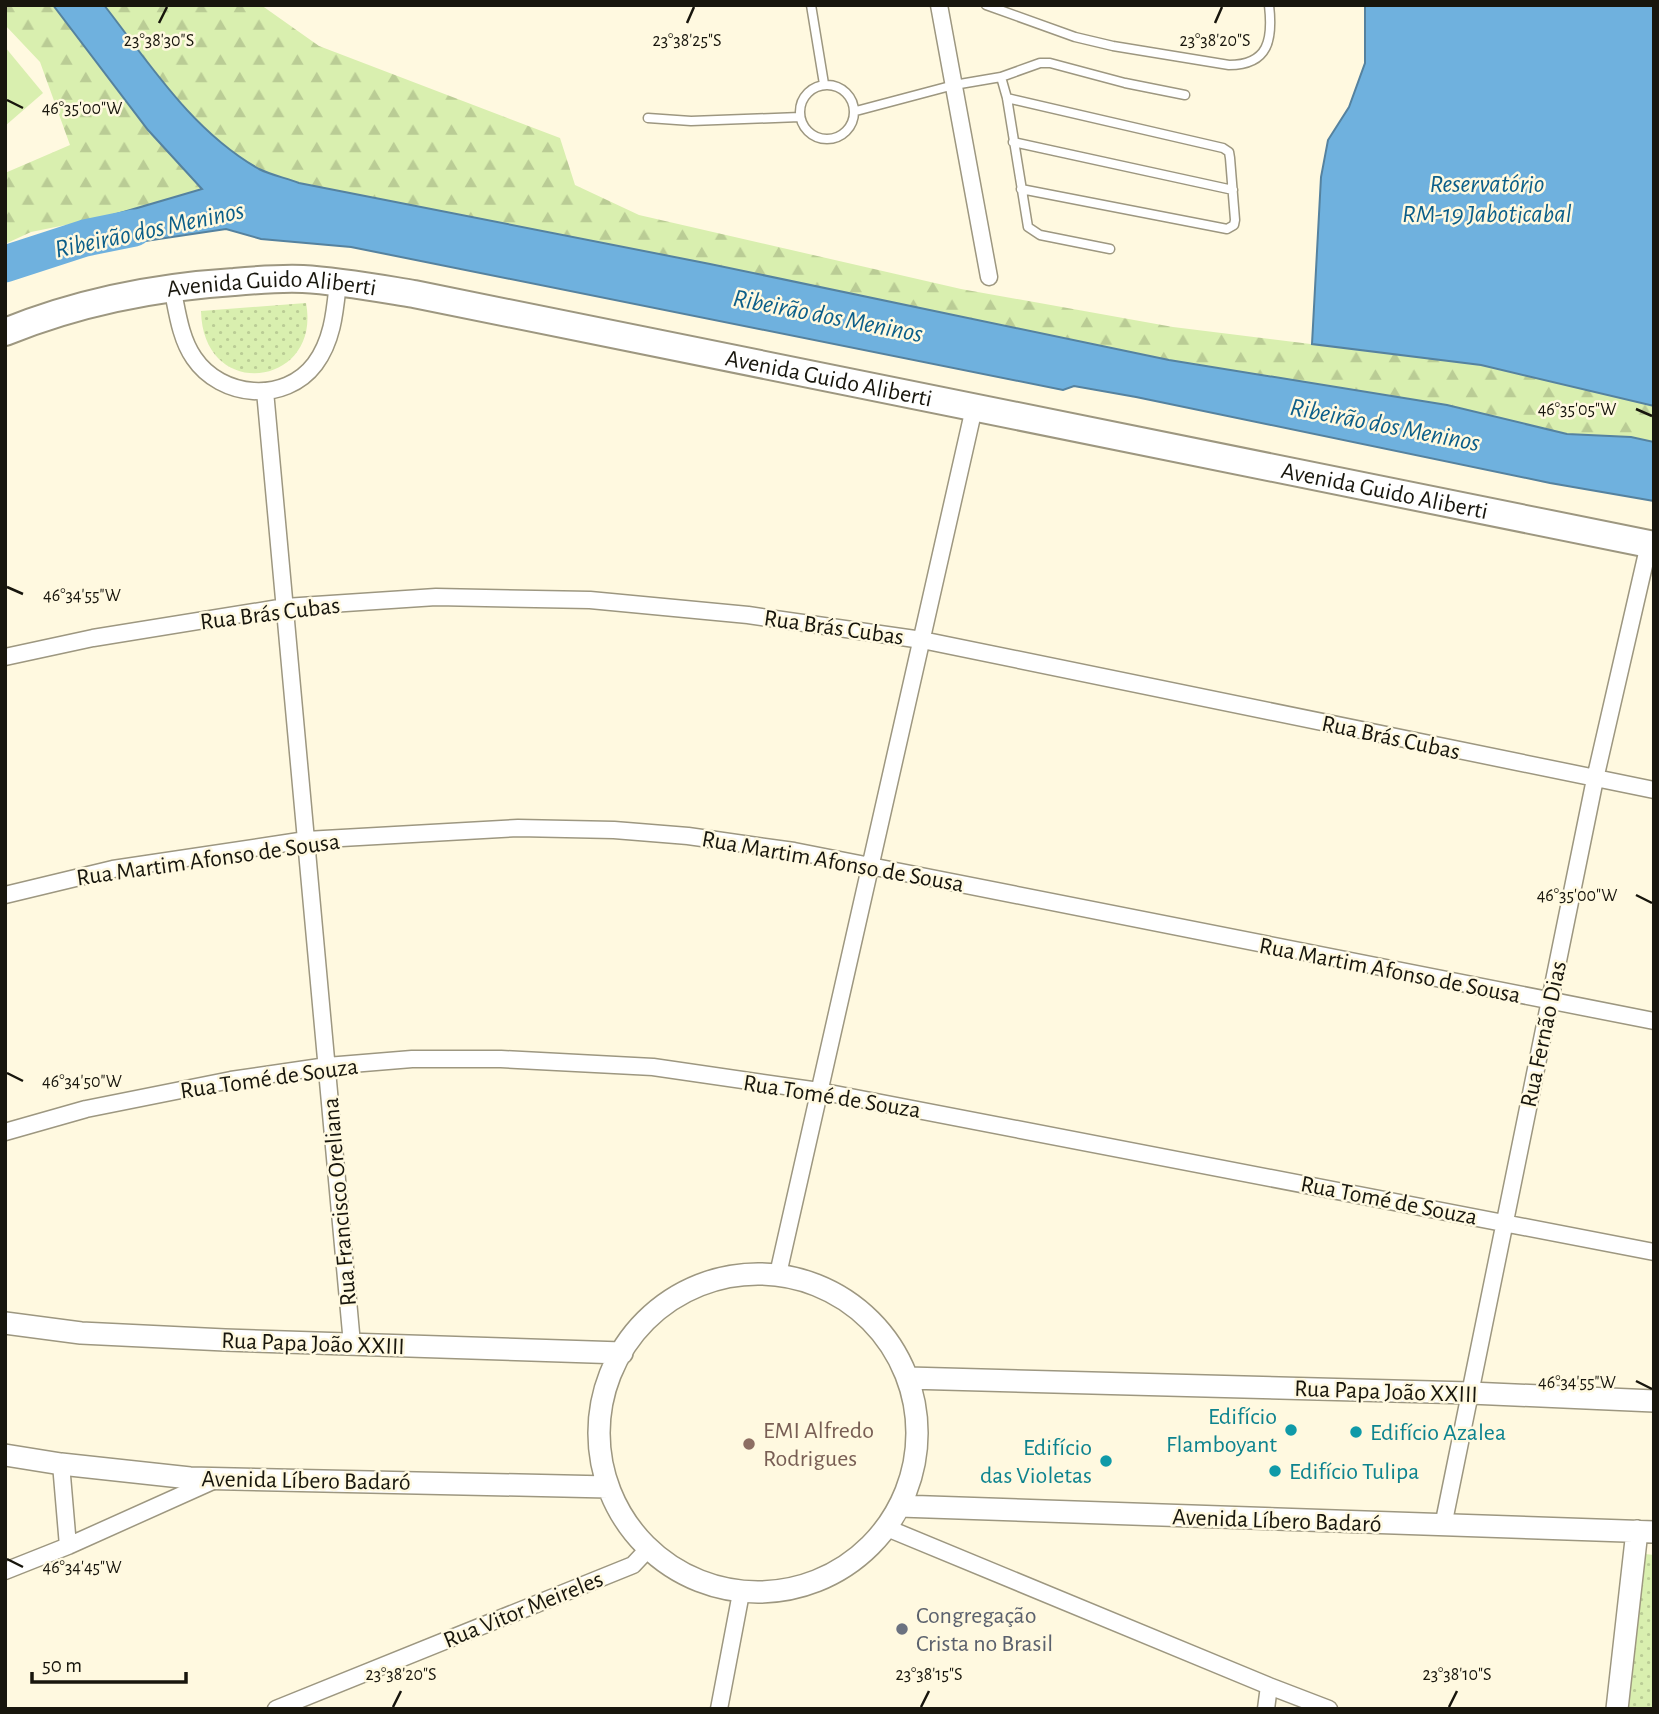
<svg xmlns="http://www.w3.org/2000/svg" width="1659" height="1714" viewBox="0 0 1659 1714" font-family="'Alegreya Sans',sans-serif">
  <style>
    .forest { fill: url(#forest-firs) }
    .park { fill: url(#park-dots) }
    .garden { fill: #d9efaf }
    .water { fill: #6fb1de; stroke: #55829f; stroke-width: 2 }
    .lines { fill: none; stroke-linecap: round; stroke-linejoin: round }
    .river { stroke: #6fb1de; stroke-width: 37 }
    .service-casing { stroke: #9d9780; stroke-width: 11 }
    .minor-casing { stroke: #9d9780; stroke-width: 19 }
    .tertiary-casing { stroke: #9d9780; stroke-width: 24 }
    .primary-casing { stroke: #9d9780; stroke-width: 30 }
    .service { stroke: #fff; stroke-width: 8 }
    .minor { stroke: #fff; stroke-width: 16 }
    .tertiary { stroke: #fff; stroke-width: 21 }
    .primary { stroke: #fff; stroke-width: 26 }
    .ticks { fill: none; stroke: #18160d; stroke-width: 2.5 }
    .culture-dot { fill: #0f9aa8; stroke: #fff9e0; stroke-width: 2.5 }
    .education-dot { fill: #8d6e63; stroke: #fff9e0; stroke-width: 2.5 }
    .worship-dot { fill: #6b7280; stroke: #fff9e0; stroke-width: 2.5 }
    .labels { text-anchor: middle; stroke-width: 5; stroke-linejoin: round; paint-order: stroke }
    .street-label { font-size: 24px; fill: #18160d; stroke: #fff9e0 }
    .culture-label { font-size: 24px; fill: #0d838f; stroke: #fff9e0; text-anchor: end }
    .education-label { font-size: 24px; fill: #785e54; stroke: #fff9e0; text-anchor: start }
    .worship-label { font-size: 24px; fill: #5b616d; stroke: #fff9e0; text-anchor: start }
    .water-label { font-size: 26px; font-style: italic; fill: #0c5e89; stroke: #fff9e0 }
    .ticks-label { font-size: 18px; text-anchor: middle; fill: #18160d; stroke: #fff9e0; stroke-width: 5; stroke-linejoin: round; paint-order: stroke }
  </style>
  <defs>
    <pattern id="forest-firs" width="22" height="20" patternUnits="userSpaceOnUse" patternTransform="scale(1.75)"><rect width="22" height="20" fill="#d9efaf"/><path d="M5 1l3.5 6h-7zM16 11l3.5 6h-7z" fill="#bacc95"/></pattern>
    <pattern id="park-dots" width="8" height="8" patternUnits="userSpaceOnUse" patternTransform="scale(1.75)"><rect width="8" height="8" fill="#d9efaf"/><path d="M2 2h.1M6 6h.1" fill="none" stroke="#bacc95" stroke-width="1.8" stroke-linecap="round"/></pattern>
  </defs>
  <rect width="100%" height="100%" fill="#fff9e0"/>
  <!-- forest -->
  <path class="forest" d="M 5,5 L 53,5 L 148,130 L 203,189 L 110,216 L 31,232 L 5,244 L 5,173 L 70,145 L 40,62 L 5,25 Z
    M 104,5 L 261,5 L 319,46 L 560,138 L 575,185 L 639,215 L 961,289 L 1173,327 L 1481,365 L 1654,406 L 1654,442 L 1631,437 L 1567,434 L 1447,405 L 1169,360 L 710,264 L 299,183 C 286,178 271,175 259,169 C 192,131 150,64 104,5 Z"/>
  <!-- park -->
  <path class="park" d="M 306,303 C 322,387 203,403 201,311 Z
    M 1645,1554 L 1654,1555 L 1654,1709 L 1627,1709 Z"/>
  <!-- garden -->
  <path class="garden" d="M 5,47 L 43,93 L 5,126 Z"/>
  <!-- water -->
  <path class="water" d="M 53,5 L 104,5 C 150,64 192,131 259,169 C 271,175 286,178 299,183 L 710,264 L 1169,360 L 1447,405 L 1567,434 L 1631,437 L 1654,442 L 1654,501 L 1550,483 L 1136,397 L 1074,386 L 1063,390 L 351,247 L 261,239 L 226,229 L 132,243 L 85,238 L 110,216 L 202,189 L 148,130 Z
    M 1365,5 L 1654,5 L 1654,406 L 1481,365 L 1312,344 L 1321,177 L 1328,140 L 1349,107 L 1365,63 Z"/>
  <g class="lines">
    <!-- river -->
    <path class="river" d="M 5,264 L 85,238 L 134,228"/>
    <defs>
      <path id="service" d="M 811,5 L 824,84
        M 986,5 L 1075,37 L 1113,46 L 1229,65 C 1269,65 1273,39 1269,5
        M800 112a27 27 0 1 1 54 0a27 27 0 1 1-54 0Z
        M 1007,98 L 1223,148 L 1229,152 L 1230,158 L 1235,220 L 1234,225 L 1227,229 L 1021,189
        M 856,111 L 954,85 L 1001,77
        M 648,118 L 691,121 L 800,117
        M 1013,142 L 1233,190
        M 1110,249 L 1040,235 L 1028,227 L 1007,98 L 1001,77 L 1040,63 L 1050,63 L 1125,83 L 1185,95"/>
      <path id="minor" d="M 939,5 L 989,277
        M 172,287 C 177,310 180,338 194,358 C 221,398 285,404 315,364 C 333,340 335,310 338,282
        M 265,391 L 352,1344
        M 5,657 L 93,638 L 285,607 L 436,597 L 590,600 L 748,615 L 922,640 L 1654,790
        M 5,895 L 113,869 L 306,840 L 518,828 L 614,830 L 688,836 L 794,851 L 1654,1021
        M 5,1132 L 86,1109 L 231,1080 L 327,1066 L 412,1059 L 501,1059 L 653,1067 L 819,1091 L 1654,1252
        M 778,1274 L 974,408
        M 61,1464 L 68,1546
        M 1443,1526 L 1595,779 L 1649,544
        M 887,1528 L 1269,1686 L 1329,1709
        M 5,1571 L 68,1546 L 215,1480
        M 276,1709 L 633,1565 L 648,1549
        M 719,1709 L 741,1593
        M 1266,1709 L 1269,1686"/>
      <path id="tertiary" d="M599 1433a159 159 0 1 1 318 0a159 159 0 1 1-318 0Z
        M 5,1323 L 81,1333 L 225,1340 L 622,1353
        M 908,1378 L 1470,1393 L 1654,1401
        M 5,1455 L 61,1464 L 190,1478 L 608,1487
        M 900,1506 L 1654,1532
        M 1617,1709 L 1637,1531"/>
      <g id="primary">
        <path id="s1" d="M 5,332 C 79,302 154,287 234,282 C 256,280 280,278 303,279 C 340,281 377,288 414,294 L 1654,545"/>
      </g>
    </defs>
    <!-- service casing -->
    <use href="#service" class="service-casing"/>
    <!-- minor casing -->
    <use href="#minor" class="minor-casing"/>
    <!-- tertiary casing -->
    <use href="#tertiary" class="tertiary-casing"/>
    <!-- primary casing -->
    <use href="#primary" class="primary-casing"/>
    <!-- service -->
    <use href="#service" class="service"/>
    <!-- minor -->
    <use href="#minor" class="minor"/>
    <!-- tertiary -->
    <use href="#tertiary" class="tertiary"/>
    <!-- primary -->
    <use href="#primary" class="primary"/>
  </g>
  <!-- ticks -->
  <path class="ticks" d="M 159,23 L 167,7M 687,23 L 694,7M 1215,23 L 1222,7M 7,100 L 23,108M 1636,409 L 1652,416M 7,587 L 23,594M 1636,895 L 1652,903M 7,1073 L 23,1081M 1636,1381 L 1652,1389M 7,1559 L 23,1567M 393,1707 L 401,1691M 921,1707 L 929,1691M 1449,1707 L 1457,1691"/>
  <!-- markers -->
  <g class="culture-dot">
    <circle cx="1291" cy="1430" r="7"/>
    <circle cx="1356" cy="1432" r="7"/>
    <circle cx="1106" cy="1461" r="7"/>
    <circle cx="1275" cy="1471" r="7"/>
  </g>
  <circle class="education-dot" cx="749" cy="1444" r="7"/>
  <circle class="worship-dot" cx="902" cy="1629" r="7"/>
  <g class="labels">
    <!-- street labels -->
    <g class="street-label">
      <text dy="8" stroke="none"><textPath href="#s1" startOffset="273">Avenida Guido Aliberti</textPath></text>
      <text dy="8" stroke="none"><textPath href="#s1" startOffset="840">Avenida Guido Aliberti</textPath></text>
      <text dy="8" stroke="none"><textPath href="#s1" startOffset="1407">Avenida Guido Aliberti</textPath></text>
      <text transform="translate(270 613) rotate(-7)" y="8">Rua Brás Cubas</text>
      <text transform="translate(834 627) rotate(8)" y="8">Rua Brás Cubas</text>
      <text transform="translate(1391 737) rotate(12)" y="8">Rua Brás Cubas</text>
      <text transform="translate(208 859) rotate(-8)" y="8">Rua Martim Afonso de Sousa</text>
      <text transform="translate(833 861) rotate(10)" y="8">Rua Martim Afonso de Sousa</text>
      <text transform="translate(1390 970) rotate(11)" y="8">Rua Martim Afonso de Sousa</text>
      <text transform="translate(1543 1034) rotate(-78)" y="8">Rua Fernão Dias</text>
      <text transform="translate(269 1078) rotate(-8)" y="8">Rua Tomé de Souza</text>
      <text transform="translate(832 1096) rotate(9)" y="8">Rua Tomé de Souza</text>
      <text transform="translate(1389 1200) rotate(11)" y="8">Rua Tomé de Souza</text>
      <text transform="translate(339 1202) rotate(-95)" y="8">Rua Francisco Oreliana</text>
      <text transform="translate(313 1343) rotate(2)" y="8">Rua Papa João XXIII</text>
      <text transform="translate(1386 1391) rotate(2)" y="8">Rua Papa João XXIII</text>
      <text transform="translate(306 1480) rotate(1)" y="8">Avenida Líbero Badaró</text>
      <text transform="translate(1277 1520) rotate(2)" y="8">Avenida Líbero Badaró</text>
      <text transform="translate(523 1609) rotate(-22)" y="8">Rua Vitor Meireles</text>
    </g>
    <!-- culture labels -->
    <g class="culture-label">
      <text x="1277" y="1424">Edifício<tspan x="1277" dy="28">Flamboyant</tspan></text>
      <text x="1370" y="1440" text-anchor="start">Edifício Azalea</text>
      <text x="1092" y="1455">Edifício<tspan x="1092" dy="28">das Violetas</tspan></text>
      <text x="1289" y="1479" text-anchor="start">Edifício Tulipa</text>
    </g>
    <!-- education labels -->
    <g class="education-label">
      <text x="763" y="1438">EMI Alfredo<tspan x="763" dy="28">Rodrigues</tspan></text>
    </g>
    <!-- worship labels -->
    <g class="worship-label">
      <text x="916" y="1623">Congregação<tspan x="916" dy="28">Crista no Brasil</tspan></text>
    </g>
    <!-- water labels -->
    <g class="water-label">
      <text x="1487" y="192">Reservatório<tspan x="1487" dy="30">RM-19 Jaboticabal</tspan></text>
      <text transform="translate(149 229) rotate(-12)" y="9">Ribeirão dos Meninos</text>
      <text transform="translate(828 315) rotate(11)" y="9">Ribeirão dos Meninos</text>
      <text transform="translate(1385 424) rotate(11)" y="9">Ribeirão dos Meninos</text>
    </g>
  </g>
  <g class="ticks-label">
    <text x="159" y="46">23°38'30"S</text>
    <text x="687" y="46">23°38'25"S</text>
    <text x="1215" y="46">23°38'20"S</text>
    <text x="82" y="114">46°35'00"W</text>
    <text x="1577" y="415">46°35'05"W</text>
    <text x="82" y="601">46°34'55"W</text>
    <text x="1577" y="901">46°35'00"W</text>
    <text x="82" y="1087">46°34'50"W</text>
    <text x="1577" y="1388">46°34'55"W</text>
    <text x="82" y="1573">46°34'45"W</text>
    <text x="401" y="1680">23°38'20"S</text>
    <text x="929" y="1680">23°38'15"S</text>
    <text x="1457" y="1680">23°38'10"S</text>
  </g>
  <!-- border -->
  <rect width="1659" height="1714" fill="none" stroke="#18160d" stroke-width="14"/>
  <!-- scale -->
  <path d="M32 1672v10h154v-10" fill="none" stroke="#18160d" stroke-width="3.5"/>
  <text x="42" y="1672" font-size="21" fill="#18160d" stroke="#fff9e0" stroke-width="5" paint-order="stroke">50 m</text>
</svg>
